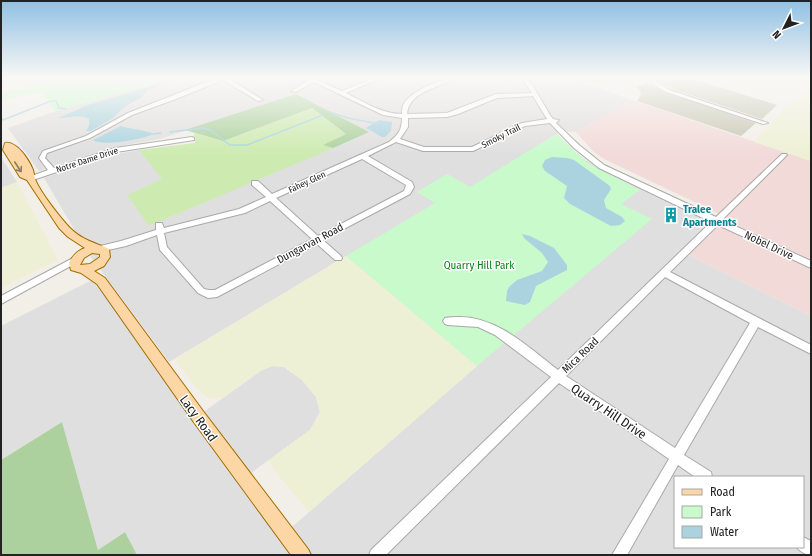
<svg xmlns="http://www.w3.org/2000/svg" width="812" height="556" viewBox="0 0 812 556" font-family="'Fira Sans Condensed',sans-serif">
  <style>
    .residential { fill: #e0dfdf; fill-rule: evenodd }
    .commercial { fill: #f2dad9 }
    .construction { fill: #c7c7b4 }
    .farmland { fill: #eef0d5 }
    .grass { fill: #cdebb0 }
    .forest { fill: #add19e }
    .park { fill: #c8facc }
    .water { fill: #aad3df }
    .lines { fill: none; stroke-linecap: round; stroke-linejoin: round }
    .stream { stroke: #aad3df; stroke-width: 1.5 }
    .minor-casing { stroke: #a9a9a9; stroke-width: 2 }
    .major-casing { stroke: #a06b00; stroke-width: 2 }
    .minor { fill: #fff; fill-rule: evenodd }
    .major { fill: #fcd6a4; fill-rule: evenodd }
    .oneway { stroke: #8f7c63 }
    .labels { text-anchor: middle; stroke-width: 3; stroke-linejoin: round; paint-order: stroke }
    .far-street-label { font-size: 9px; fill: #222; stroke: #fff }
    .culture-label { font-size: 11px; font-weight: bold; fill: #0d838f; stroke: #fff; text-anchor: start }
    .street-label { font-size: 11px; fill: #222; stroke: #fff }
    .park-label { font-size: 11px; fill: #0c8416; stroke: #fff }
    .near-street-label { font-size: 13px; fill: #222; stroke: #fff }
  </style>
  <rect width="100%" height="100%" fill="#f2efe9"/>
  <!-- residential -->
  <path class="residential" d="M 176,77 L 566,77 L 632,100 L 576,132 L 562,131 L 557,134 L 578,155 L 604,172 L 710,223 L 687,244 L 688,255 L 811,316 L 811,555 L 137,555 L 125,532 L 98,550 L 62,422 L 1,460 L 1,326 L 92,280 L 198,416 L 262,370 L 272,366 L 284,367 L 302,380 L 316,397 L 320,412 L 310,430 L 244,478 L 285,533 L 477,366 L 346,256 L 169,362 L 88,253 L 44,178 L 112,155 L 139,150 L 163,179 L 149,226 L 368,132 L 296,94 L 160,139 L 114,147 L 39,171 L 8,128 L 56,111 ZM 675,477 L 803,477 L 803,547 L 675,547 Z
    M 1,157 L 17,182 L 1,188 Z"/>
  <!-- commercial -->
  <path class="commercial" d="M 632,100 L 811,161 L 811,316 L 688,255 L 718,227 L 723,226 L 730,219 L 604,159 L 593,151 L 576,132 Z"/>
  <!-- construction -->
  <path class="construction" d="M 566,77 L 642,77 L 645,80 L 579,82 Z
    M 656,77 L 687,77 L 777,105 L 762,119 L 676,90 L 662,83 Z
    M 647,83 L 664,92 L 756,123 L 741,136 L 637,101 L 641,94 L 640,90 L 636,87 Z"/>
  <!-- farmland -->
  <path class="farmland" d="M 811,88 L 811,161 L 754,142 L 780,113 Z
    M 17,182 L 58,260 L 1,288 L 1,188 Z
    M 346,256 L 477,366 L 309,512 L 272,468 L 269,460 L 310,430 L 320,413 L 316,397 L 302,380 L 284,367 L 272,366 L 262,370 L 224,397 L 209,399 L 197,389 L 175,359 Z"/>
  <!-- grass -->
  <path class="grass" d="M 312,108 L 346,134 L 324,145 L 333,148 L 149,226 L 127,195 L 162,179 L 139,150 L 195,143 L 194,133 L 223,141 Z"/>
  <!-- forest -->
  <path class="forest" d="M 296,94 L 369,132 L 333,148 L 323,145 L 346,134 L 312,108 L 223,141 L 185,130 Z
    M 62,422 L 98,550 L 125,532 L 137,555 L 1,555 L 1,460 Z"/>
  <!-- park -->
  <path class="park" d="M 29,77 L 176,77 L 56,111 L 41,92 L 1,100 L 1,93 L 35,85 Z
    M 556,134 L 588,163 L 640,190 L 621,204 L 652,219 L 477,366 L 346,256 L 435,203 L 417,192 L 447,174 L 470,187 Z"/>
  <!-- water -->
  <path class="water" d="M 166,82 L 148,90 L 141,98 L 130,103 L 121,110 L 113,118 L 91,131 L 86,131 L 89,126 L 89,119 C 78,113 68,119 58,118 L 88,105 Z
    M 379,120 L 392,122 L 391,131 L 385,137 L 382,137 L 366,128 Z
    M 121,126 C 129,129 151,131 154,134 C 143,139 102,147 93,140 Z
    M 552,157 L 567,158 L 574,160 L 610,186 L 611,189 L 604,200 L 606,208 L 622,217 L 625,221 L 620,225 L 611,226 L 570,204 L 564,198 L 567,186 L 545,171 L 542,166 L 545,160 Z
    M 522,234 L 530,236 L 554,248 L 567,265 L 567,270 L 536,286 L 530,302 L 525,305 L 506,301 L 507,291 L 509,287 L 517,280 L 542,271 L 548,262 L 542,253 L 524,238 Z"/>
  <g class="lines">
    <!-- stream -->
    <path class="stream" d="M 166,82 L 180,77
      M 330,112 L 348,118 L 374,123
      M 1,117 L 3,120 L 51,101 L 56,101 L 59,108 L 66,109
      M 170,132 L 203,128 L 210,130 L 230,145 L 247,145 L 323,115
      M 154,134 L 161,133"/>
    <defs>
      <path id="minor" d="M 219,77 L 226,77 L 263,100 L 258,101 L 223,80 L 176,99 L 132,115 L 90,138 L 47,153 L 45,158 L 54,168 L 115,148 L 192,137 L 194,138 L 194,140 L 116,152 L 33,180 L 30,180 L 26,178 L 48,170 L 39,158 L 43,151 L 86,136 L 128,113 Z
        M 314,77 L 320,77 L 317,80 L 342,91 L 376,77 L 383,77 L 346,93 C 364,102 382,114 402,114 C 402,110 402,106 405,102 C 413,90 445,77 459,77 C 443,87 409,90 407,114 L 447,113 L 496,94 L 532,93 L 521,77 L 526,77 L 533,86 L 550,115 L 553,119 L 559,120 L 556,123 L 579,145 L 604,165 L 716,217 L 782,154 L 786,154 L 787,155 L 722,220 L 811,261 L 811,268 L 718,225 L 670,272 L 811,345 L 811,354 L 758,327 L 684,455 L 711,472 L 712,477 L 695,477 L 678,465 L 627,555 L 612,555 L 669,459 L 559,383 L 386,555 L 369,555 L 371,550 L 551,377 L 495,335 L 478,327 L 448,325 L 445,324 L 443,321 L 445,318 C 449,317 455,317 460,317 C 498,317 529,348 558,370 L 711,222 L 599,168 L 574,148 L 550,123 L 525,126 L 473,151 L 423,151 L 396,142 L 368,156 L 412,182 L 414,187 L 410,194 L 323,240 L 341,256 L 342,258 L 341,260 L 335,260 L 317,244 L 217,297 L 208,298 L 198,293 L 160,250 L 157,235 L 126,246 L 99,252 L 96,251 L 95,249 L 96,247 L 121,241 L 156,230 L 156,223 L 162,223 L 164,228 L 239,209 L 266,197 L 252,185 L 252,181 L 258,181 L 272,194 L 389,142 C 398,135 402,130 402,118 L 383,115 L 314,82 L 296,92 L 291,91 ZM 533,96 L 547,119 L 522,123 L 472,147 L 424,147 L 400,139 L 408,127 L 408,118 L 447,117 L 458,114 L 497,98 ZM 362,159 L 406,185 L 404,191 L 318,236 L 276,198 ZM 270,201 L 312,239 L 215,290 L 209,290 L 204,289 L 167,247 L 164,233 L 245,213 ZM 665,277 L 750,323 L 675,448 L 566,376 Z
        M 648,77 L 653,77 L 658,83 L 670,90 L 768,123 L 763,124 L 666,92 L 654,85 Z
        M 75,257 L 78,258 L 79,260 L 78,262 L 1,304 L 1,296 Z
        M 803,537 L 811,541 L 811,555 C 806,555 799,551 797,547 L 803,547 Z"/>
      <path id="major" d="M 5,143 C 17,141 29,160 33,170 C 34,173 34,176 35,179 C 40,192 61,219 71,229 C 82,240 96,243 109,249 L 110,257 L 104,266 L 94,271 L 105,278 L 203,411 L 308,549 L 311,555 L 291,555 L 193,421 L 97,284 L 81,273 L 71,270 L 69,263 C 73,255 77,251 85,248 L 68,237 L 59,228 L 27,180 L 20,177 L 3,150 ZM 92,253 L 100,254 L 100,257 L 90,264 L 80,265 L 84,258 Z"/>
    </defs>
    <!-- minor casing -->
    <use href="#minor" class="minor-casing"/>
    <!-- major casing -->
    <use href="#major" class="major-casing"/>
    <!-- minor -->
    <use href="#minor" class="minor"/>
    <!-- major -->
    <use href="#major" class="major"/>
  </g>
  <!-- one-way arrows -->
  <defs><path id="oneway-shaft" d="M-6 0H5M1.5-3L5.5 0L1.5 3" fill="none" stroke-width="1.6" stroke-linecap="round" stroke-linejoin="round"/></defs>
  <use class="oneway" href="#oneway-shaft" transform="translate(18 167) rotate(57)"/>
  <!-- sky -->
  <linearGradient id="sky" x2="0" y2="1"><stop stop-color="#8fc0e4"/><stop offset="0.5" stop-color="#f9f8f5"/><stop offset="1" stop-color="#f9f8f5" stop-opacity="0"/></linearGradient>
  <rect width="812" height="155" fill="url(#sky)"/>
  <!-- icons -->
  <defs>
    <symbol id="building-bare" viewBox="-9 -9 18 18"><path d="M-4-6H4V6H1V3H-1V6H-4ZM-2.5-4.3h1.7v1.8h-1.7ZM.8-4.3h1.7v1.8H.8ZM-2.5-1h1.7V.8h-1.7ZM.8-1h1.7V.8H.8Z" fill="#0f9aa8" stroke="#fff" stroke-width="2.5" paint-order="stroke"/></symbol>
  </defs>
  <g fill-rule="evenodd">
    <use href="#building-bare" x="660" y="204" width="22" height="22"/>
  </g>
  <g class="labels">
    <!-- far-street labels -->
    <g class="far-street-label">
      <text transform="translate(501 136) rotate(-27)" y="3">Smoky Trail</text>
      <text transform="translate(87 160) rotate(-18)" y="3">Notre Dame Drive</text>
      <text transform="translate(307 182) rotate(-25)" y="3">Fahey Glen</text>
    </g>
    <!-- culture labels -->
    <g class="culture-label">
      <text x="683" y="213">Tralee<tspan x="683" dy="13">Apartments</tspan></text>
    </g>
    <!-- street labels -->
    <g class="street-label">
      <text transform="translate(310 243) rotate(-28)" y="4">Dungarvan Road</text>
      <text transform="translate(769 245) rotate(25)" y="4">Nobel Drive</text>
      <text transform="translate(580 355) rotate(-44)" y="4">Mica Road</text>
    </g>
    <!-- park labels -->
    <g class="park-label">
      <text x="479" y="269">Quarry Hill Park</text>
    </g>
    <!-- near-street labels -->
    <g class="near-street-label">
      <text transform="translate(609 411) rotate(34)" y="5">Quarry Hill Drive</text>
      <text transform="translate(199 418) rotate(54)" y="5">Lacy Road</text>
    </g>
  </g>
  <!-- border -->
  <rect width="812" height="556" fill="none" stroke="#222222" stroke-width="4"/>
  <!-- legend -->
  <rect x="674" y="476" width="130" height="72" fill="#ffffff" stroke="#a7a7a7"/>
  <rect x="682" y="489" width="20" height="6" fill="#fcd6a4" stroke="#a7a7a7"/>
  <text x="710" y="496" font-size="12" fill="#222222">Road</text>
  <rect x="682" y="506" width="20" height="12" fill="#c8facc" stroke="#a7a7a7"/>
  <text x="710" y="516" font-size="12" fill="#222222">Park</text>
  <rect x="682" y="526" width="20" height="12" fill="#aad3df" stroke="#a7a7a7"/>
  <text x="710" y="536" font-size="12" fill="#222222">Water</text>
  <!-- north arrow -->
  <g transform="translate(784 28) rotate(228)" stroke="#ffffff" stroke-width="3" paint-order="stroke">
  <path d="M0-3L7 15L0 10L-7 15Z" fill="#222222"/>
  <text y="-6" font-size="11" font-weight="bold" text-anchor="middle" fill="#222222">N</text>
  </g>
</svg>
